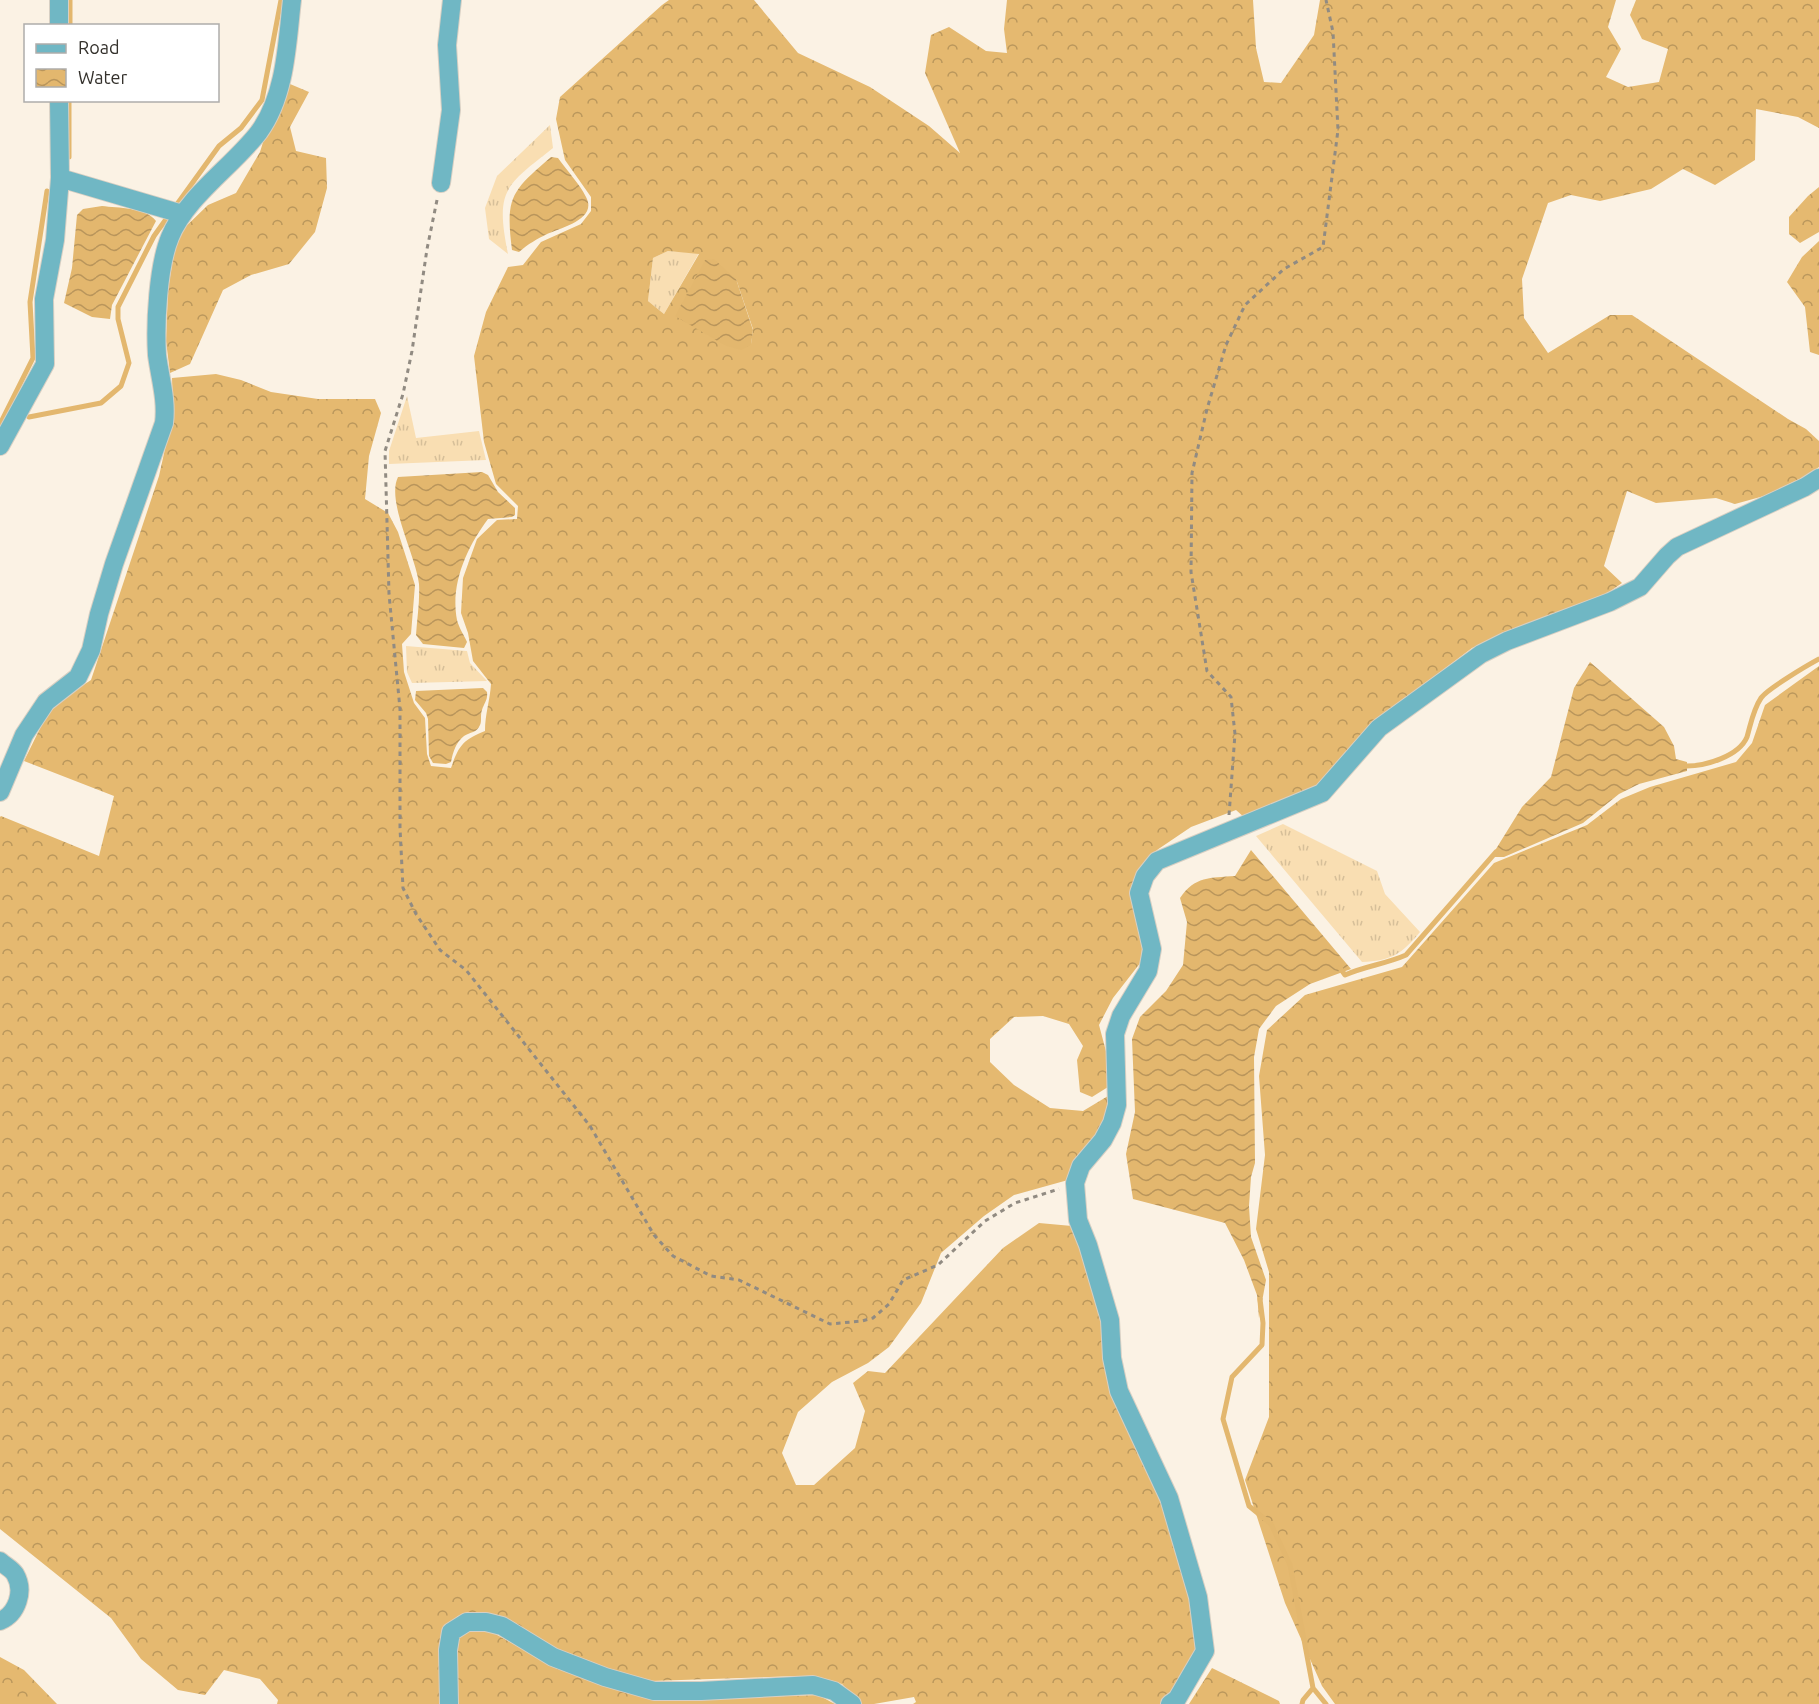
<svg xmlns="http://www.w3.org/2000/svg" width="1819" height="1704" viewBox="0 0 1819 1704" font-family="Ubuntu,sans-serif">
  <style>
    .grass { fill: url(#grass-tufts) }
    .forest { fill: url(#forest-crowns); fill-rule: evenodd }
    .water { fill: url(#water-waves) }
    .lines { fill: none; stroke-linecap: round; stroke-linejoin: round }
    .stream { stroke: #e3b76e; stroke-width: 5 }
    .minor-casing { stroke: #d7cfc3; stroke-width: 20 }
    .path { stroke: #918b82; stroke-width: 3; stroke-dasharray: 4.5 4.5; stroke-linecap: butt }
    .minor { stroke: #70b7c4; stroke-width: 18 }
  </style>
  <defs>
    <pattern id="grass-tufts" width="24" height="20" patternUnits="userSpaceOnUse" patternTransform="scale(1.5)"><rect width="24" height="20" fill="#f9deb2"/><path d="M3 7l-1-3M5 7V3M7 7l1-3M15 17l-1-3M17 17v-4M19 17l1-3" fill="none" stroke="#d6bf99"/></pattern>
    <pattern id="forest-crowns" width="20" height="18" patternUnits="userSpaceOnUse" patternTransform="scale(1.5)"><rect width="20" height="18" fill="#e5b970"/><path d="M2 6a3 3 0 1 1 6 0M12 15a3 3 0 1 1 6 0" fill="none" stroke="#ba975c"/></pattern>
    <pattern id="water-waves" width="16" height="10" patternUnits="userSpaceOnUse" patternTransform="scale(1.5)"><rect width="16" height="10" fill="#e3b76e"/><path d="M0 5q4-4 8 0t8 0" fill="none" stroke="#b9955b"/></pattern>
  </defs>
  <rect width="100%" height="100%" fill="#fbf2e4"/>
  <!-- grass -->
  <path class="grass" d="M 550,125 L 553,148 C 505,186 495,190 508,254 L 489,239 L 485,208 L 497,176 Z
    M 668,251 L 699,253 L 664,314 L 648,301 L 653,258 Z
    M 407,396 L 416,438 L 479,431 L 486,460 L 389,464 L 389,451 Z
    M 406,646 L 467,651 L 470,663 L 487,681 L 412,683 L 407,672 Z
    M 1283,824 L 1377,871 L 1385,894 L 1420,932 C 1402,954 1391,961 1362,962 L 1256,836 Z"/>
  <!-- forest -->
  <path class="forest" d="M 669,0 L 754,0 L 798,53 L 870,87 L 929,126 L 960,153 L 925,73 L 931,35 L 949,27 L 986,51 L 1007,53 L 1004,29 L 1007,0 L 1253,0 L 1256,48 L 1264,82 L 1281,83 L 1314,35 L 1320,0 L 1616,0 L 1608,27 L 1621,49 L 1606,77 L 1628,87 L 1659,82 L 1668,49 L 1642,39 L 1630,15 L 1636,0 L 1819,0 L 1819,128 L 1798,117 L 1756,109 L 1755,160 L 1715,185 L 1683,169 L 1651,189 L 1600,201 L 1571,195 L 1548,203 L 1522,279 L 1524,318 L 1548,353 L 1610,315 L 1632,315 L 1788,419 L 1806,429 L 1819,441 L 1819,467 L 1806,476 L 1764,496 L 1735,504 L 1716,498 L 1656,503 L 1627,491 L 1604,566 L 1622,583 L 1602,597 L 1549,616 L 1472,648 L 1373,723 L 1311,793 L 1245,818 L 1236,810 L 1191,827 L 1157,850 L 1139,869 L 1131,892 L 1142,948 L 1141,962 L 1113,998 L 1099,1025 L 1107,1055 L 1108,1087 L 1092,1097 L 1080,1092 L 1077,1060 L 1083,1046 L 1069,1024 L 1043,1016 L 1014,1017 L 990,1039 L 990,1062 L 1014,1085 L 1050,1108 L 1083,1111 L 1108,1096 L 1107,1118 L 1068,1180 L 1014,1195 L 984,1216 L 941,1253 L 921,1303 L 889,1347 L 868,1363 L 832,1382 L 798,1412 L 782,1453 L 796,1485 L 814,1485 L 855,1448 L 865,1411 L 853,1383 L 868,1371 L 885,1373 L 1003,1248 L 1039,1223 L 1072,1226 L 1087,1263 L 1103,1330 L 1162,1500 L 1189,1593 L 1196,1648 L 1190,1661 L 1172,1694 L 1160,1704 L 913,1704 L 916,1702 L 914,1697 L 874,1704 L 860,1704 L 842,1684 L 797,1676 L 651,1681 L 613,1671 L 554,1650 L 473,1613 L 458,1616 L 446,1628 L 442,1704 L 277,1704 L 278,1700 L 260,1679 L 224,1670 L 205,1695 L 178,1690 L 141,1659 L 111,1618 L 0,1529 L 0,817 L 1,816 L 99,856 L 114,796 L 24,761 L 51,706 L 91,680 L 159,476 L 173,413 L 172,378 L 216,374 L 241,380 L 271,392 L 318,399 L 375,399 L 381,413 L 369,456 L 365,499 L 388,513 L 398,532 L 415,585 L 411,634 L 402,644 L 404,672 L 414,703 L 425,718 L 427,754 L 431,766 L 451,768 C 459,745 463,740 485,731 C 485,714 490,700 491,684 L 473,661 L 468,633 L 461,613 L 463,578 L 477,539 L 497,520 L 517,519 L 518,506 L 496,484 L 484,442 L 474,356 L 486,312 L 508,267 L 523,265 L 541,242 L 581,224 L 591,211 L 591,197 L 565,160 L 556,119 L 560,97 L 662,5 ZM 668,251 L 699,254 L 664,314 L 648,301 L 653,258 ZM 736,279 L 753,329 L 751,344 Z
    M 290,84 L 309,92 L 290,127 L 296,151 L 326,158 L 327,188 L 315,232 L 289,264 L 251,275 L 223,290 L 190,364 L 170,373 L 166,341 L 168,289 L 177,235 L 208,205 L 236,193 L 260,152 L 268,126 Z
    M 1819,187 L 1819,232 L 1800,243 L 1789,234 L 1789,217 L 1808,196 Z
    M 1819,241 L 1819,355 L 1810,352 L 1805,307 L 1787,282 L 1802,257 Z
    M 1819,666 L 1819,1704 L 1335,1704 L 1322,1686 L 1285,1603 L 1245,1480 L 1269,1417 L 1269,1272 L 1256,1229 L 1265,1155 L 1259,1076 L 1267,1030 L 1305,995 L 1402,967 L 1494,863 L 1587,825 L 1621,799 L 1650,787 L 1736,762 L 1752,743 L 1765,705 Z
    M 488,1630 L 554,1666 L 658,1700 L 818,1695 L 835,1704 L 455,1704 L 457,1639 L 466,1631 Z
    M 0,1657 L 24,1670 L 57,1704 L 0,1704 Z
    M 1212,1668 L 1279,1701 L 1280,1704 L 1189,1704 Z"/>
  <!-- water -->
  <path class="water" d="M 551,157 L 558,158 C 567,171 579,183 586,197 C 598,219 561,228 547,234 C 537,239 528,244 519,252 L 512,250 C 505,196 512,191 551,157 Z
    M 102,206 C 118,208 146,207 156,221 L 112,305 L 110,319 L 92,317 L 64,303 L 72,268 L 77,215 L 83,209 Z
    M 714,259 L 736,279 L 753,330 L 751,345 L 741,350 L 726,346 L 675,316 L 705,260 Z
    M 482,472 L 488,475 L 498,492 L 515,508 L 515,515 L 512,517 L 488,519 C 467,547 450,584 457,620 C 459,628 464,635 467,642 L 464,648 L 423,644 L 416,635 C 417,619 420,601 419,584 C 416,556 386,501 398,477 Z
    M 1590,662 L 1664,727 L 1674,746 L 1676,759 L 1687,762 L 1687,771 L 1639,784 L 1619,794 L 1583,823 L 1504,857 L 1491,857 L 1522,807 L 1551,777 L 1574,688 Z
    M 483,688 L 487,692 C 488,700 484,703 482,710 C 480,715 482,721 480,725 C 477,733 470,732 464,736 C 456,742 453,752 451,762 L 446,764 L 433,763 L 429,756 L 428,719 L 426,713 L 415,700 L 416,691 Z
    M 1251,850 L 1351,969 L 1310,984 L 1276,1006 L 1259,1029 L 1254,1057 L 1255,1163 L 1251,1177 L 1249,1206 L 1251,1237 L 1266,1280 L 1259,1318 L 1257,1295 L 1244,1260 L 1225,1223 L 1133,1199 L 1126,1154 L 1135,1112 L 1132,1039 L 1140,1017 L 1166,991 L 1183,965 L 1187,922 L 1180,898 C 1195,876 1210,878 1235,876 Z"/>
  <g class="lines">
    <!-- stream -->
    <path class="stream" d="M 70,26 L 70,0
      M 69,100 L 69,157
      M 175,207 L 219,146 L 241,128 L 262,100 L 281,0
      M 29,417 L 101,403 L 121,386 L 129,363 L 118,319 L 118,307 L 154,236 L 169,215
      M 0,424 L 33,358 L 30,302 L 47,191
      M 1687,766 C 1706,766 1739,756 1747,737 C 1751,723 1753,710 1761,698 C 1767,689 1808,665 1819,659
      M 1340,968 L 1345,975 C 1365,966 1386,964 1406,955 L 1496,852
      M 1260,1299 L 1263,1323 L 1262,1345 L 1232,1377 L 1223,1419 L 1249,1506 L 1271,1524 L 1290,1565 L 1313,1688 L 1303,1700 L 1302,1704
      M 1313,1688 L 1326,1704"/>
    <defs>
      <path id="minor" d="M 59,0 L 59,26
        M 60,178 L 182,214
        M 441,183 L 451,110 L 447,45 L 452,0
        M 0,446 L 45,364 L 44,299 L 55,240 L 60,178 L 59,100
        M 0,792 L 24,735 L 46,702 L 78,677 L 91,650 L 99,614 L 114,564 L 164,423 C 167,400 160,378 157,355 C 155,323 158,266 170,237 C 186,197 233,166 259,132 C 286,95 287,43 292,0
        M 0,1561 C 4,1565 12,1569 15,1574 C 25,1591 17,1614 0,1621
        M 449,1704 L 448,1650 L 451,1632 L 467,1622 L 486,1622 L 502,1626 L 553,1657 L 605,1677 L 654,1691 L 701,1691 L 813,1685 L 834,1691 L 852,1704
        M 1170,1704 L 1177,1699 L 1205,1651 L 1198,1597 L 1169,1498 L 1119,1391 L 1112,1358 L 1110,1320 L 1088,1245 L 1078,1220 L 1075,1183 L 1081,1166 L 1103,1140 L 1112,1123 L 1117,1105 L 1115,1034 L 1121,1016 L 1148,971 L 1152,949 L 1139,893 L 1145,876 L 1157,861 L 1322,793 L 1379,728 L 1481,654 L 1507,641 L 1610,602 L 1640,587 L 1667,556 L 1677,547 L 1805,487 L 1819,478"/>
    </defs>
    <!-- minor casing -->
    <use href="#minor" class="minor-casing"/>
    <!-- path -->
    <path class="path" d="M 437,200 L 427,249 L 412,351 L 403,394 L 385,451 L 389,594 L 400,709 L 400,828 L 403,888 L 416,914 L 440,950 L 466,970 L 590,1126 L 654,1235 L 673,1256 L 711,1276 L 739,1280 L 830,1324 L 862,1321 L 873,1318 L 889,1304 L 903,1280 L 938,1265 L 985,1221 L 1015,1203 L 1059,1189
      M 1229,815 L 1235,734 L 1231,697 L 1207,671 L 1191,572 L 1192,473 L 1207,409 L 1226,345 L 1245,305 L 1284,269 L 1323,247 L 1338,130 L 1333,32 L 1326,0"/>
    <!-- minor -->
    <use href="#minor" class="minor"/>
  </g>
  <!-- legend -->
  <rect x="24" y="24" width="195" height="78" fill="#ffffff" stroke="#aeadab" stroke-width="1.5"/>
  <rect x="36" y="44" width="30" height="9" fill="#70b7c4" stroke="#aeadab" stroke-width="1.5"/>
  <text x="78" y="54" font-size="18" fill="#34312c">Road</text>
  <rect x="36" y="69" width="30" height="18" fill="url(#water-waves)" stroke="#aeadab" stroke-width="1.5"/>
  <text x="78" y="84" font-size="18" fill="#34312c">Water</text>
</svg>
